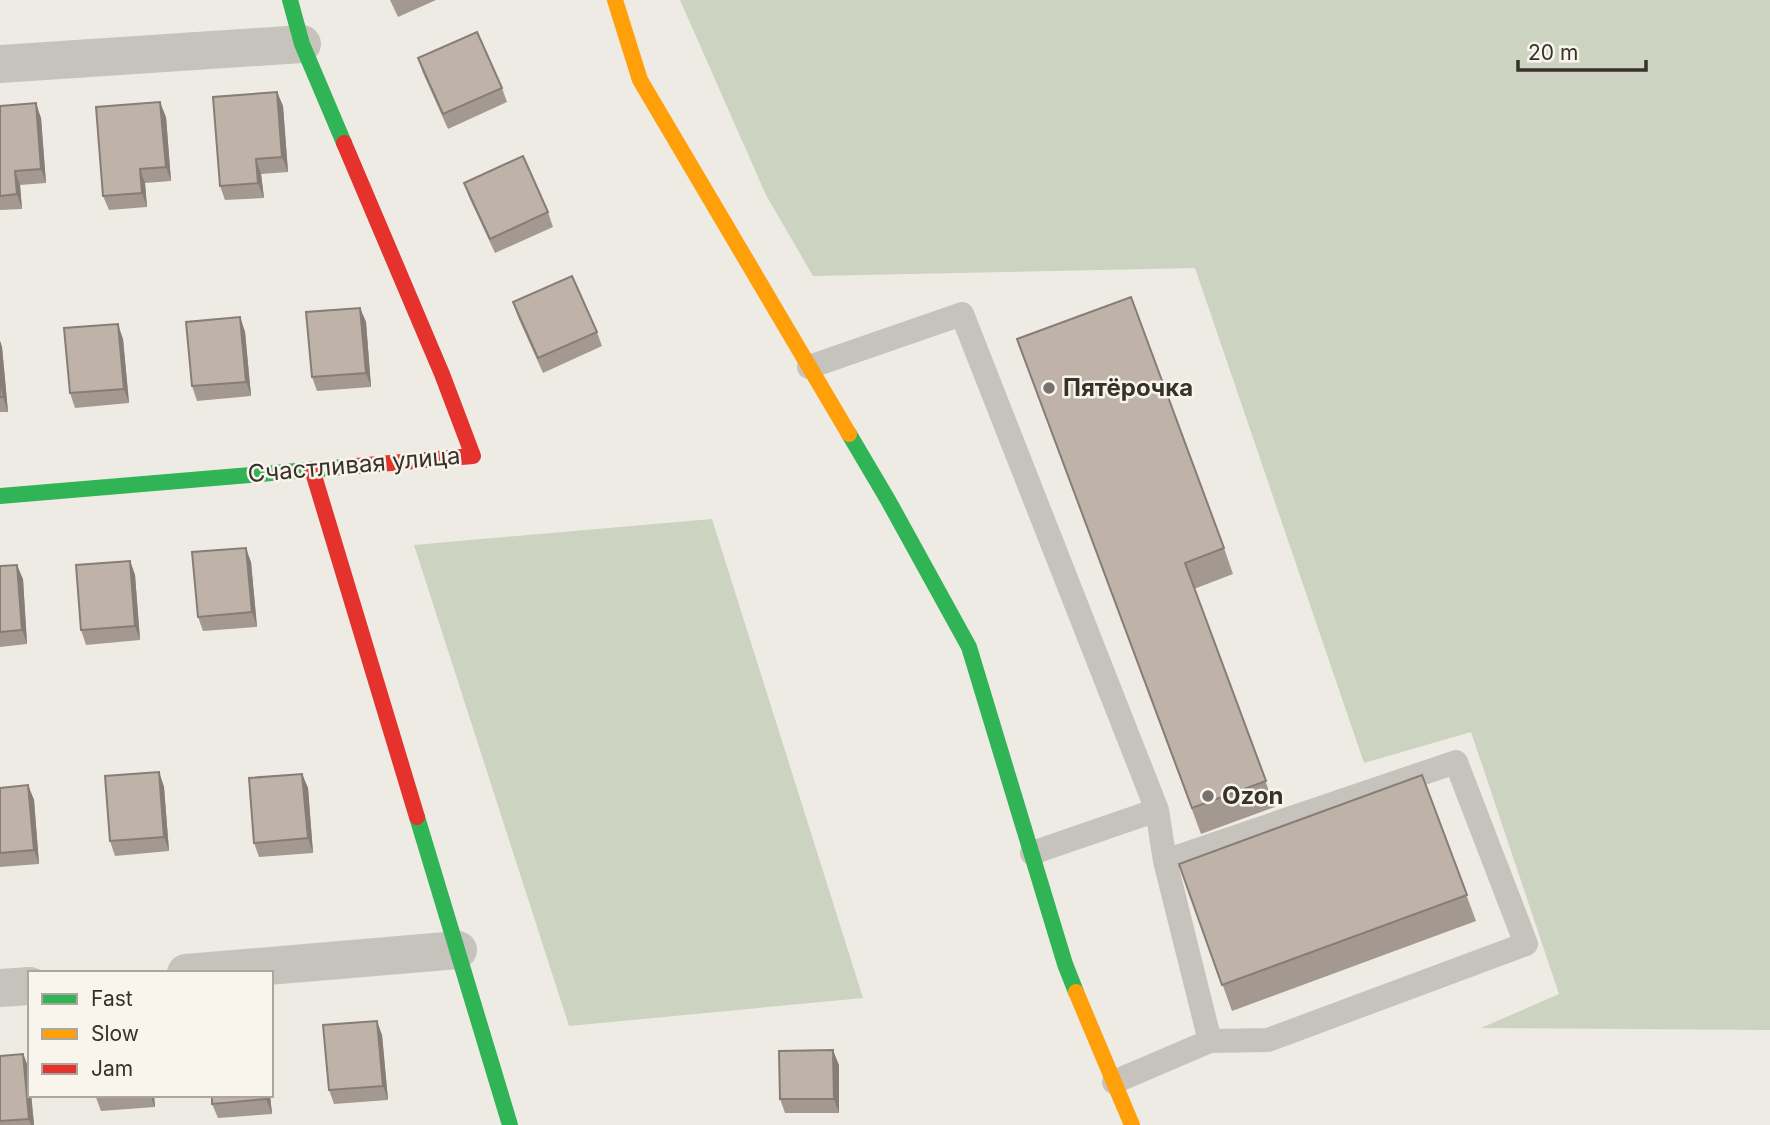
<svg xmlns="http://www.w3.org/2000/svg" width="1770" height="1125" viewBox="0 0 1770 1125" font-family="Inter,sans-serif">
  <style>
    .green { fill: #ccd3c0 }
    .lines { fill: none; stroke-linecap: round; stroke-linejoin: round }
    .lane { stroke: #c6c3bd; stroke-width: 24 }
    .street { stroke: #c6c3bd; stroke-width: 38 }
    .fast { stroke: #30b455; stroke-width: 16 }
    .slow { stroke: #ff9f0a; stroke-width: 16 }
    .jam { stroke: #e5322d; stroke-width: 16 }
    .wall { fill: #a49990 }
    .shaded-wall { fill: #867d76 }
    .building { fill: #bfb2a8; stroke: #867d76; stroke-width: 2 }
    .poi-dot { fill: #77726c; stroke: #f9f5ed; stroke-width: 2.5 }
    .labels { text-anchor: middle; stroke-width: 5; stroke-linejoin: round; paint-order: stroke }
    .poi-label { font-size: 24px; font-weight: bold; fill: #37312b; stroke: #f9f5ed; text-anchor: start }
    .street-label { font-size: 24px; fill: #37312b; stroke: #f9f5ed }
  </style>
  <rect width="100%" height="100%" fill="#eeebe4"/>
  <!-- green -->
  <path class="green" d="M 680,0 L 1770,0 L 1770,1030 L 1481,1028 L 1559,994 L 1471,732 L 1364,763 L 1195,268 L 813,276 L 766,195 Z
    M 712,519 L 863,998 L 569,1026 L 414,545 Z"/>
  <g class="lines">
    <!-- lane -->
    <path class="lane" d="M 809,367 L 962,314 L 1157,810 L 1165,861 L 1210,1041 L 1114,1082
      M 1032,853 L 1157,810
      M 1165,861 L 1456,762 L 1526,944 L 1268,1040 L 1210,1041"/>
    <!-- street -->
    <path class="street" d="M 0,64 L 302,44
      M 186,973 L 458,950
      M 0,988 L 30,986"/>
    <!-- fast -->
    <path class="fast" d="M 290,0 L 302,44 L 344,143
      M 849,434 L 888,500 L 969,647 L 1065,964 L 1076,992
      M 0,496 L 344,467
      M 417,817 L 510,1125"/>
    <!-- slow -->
    <path class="slow" d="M 615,0 L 640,80 L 849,434
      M 1076,992 L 1132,1125"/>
    <!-- jam -->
    <path class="jam" d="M 344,143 L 442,374 L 473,456 L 344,467
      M 312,469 L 417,817"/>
  </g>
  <!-- wall -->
  <path class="wall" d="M 390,0 L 436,0 L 398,17 Z
    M 418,58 L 502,88 L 507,102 L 448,129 L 423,73 Z
    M 277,92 L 283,106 L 288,172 L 261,174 L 264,198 L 225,200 L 220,186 Z
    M 0,106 L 41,118 L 46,183 L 20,185 L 22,209 L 0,210 Z
    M 166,117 L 171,181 L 145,183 L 147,207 L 109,210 L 103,196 Z
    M 464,183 L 548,212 L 553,227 L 495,253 L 469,197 Z
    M 513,302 L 597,332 L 602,346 L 543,373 L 518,317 Z
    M 360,308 L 366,322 L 371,387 L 317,391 L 312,377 Z
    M 240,317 L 245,332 L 251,396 L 197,401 L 192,386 Z
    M 123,339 L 129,403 L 75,408 L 70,393 Z
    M 1017,339 L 1224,548 L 1233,574 L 1194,589 L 1275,807 L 1201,834 Z
    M 0,341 L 2,347 L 8,412 L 0,412 Z
    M 130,561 L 135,575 L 140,640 L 86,645 L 81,630 Z
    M 251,562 L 257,627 L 203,631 L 198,617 Z
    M 0,566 L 23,579 L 27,644 L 0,647 Z
    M 159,772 L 164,787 L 169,851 L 115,856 L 110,841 Z
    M 302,774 L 308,788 L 313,853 L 259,857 L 254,843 Z
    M 1422,775 L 1476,921 L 1232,1011 L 1179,864 Z
    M 28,785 L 34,800 L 39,864 L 0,867 L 0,788 Z
    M 382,1035 L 388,1100 L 334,1104 L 329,1090 Z
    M 23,1054 L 29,1069 L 34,1125 L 0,1125 L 0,1056 Z
    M 839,1065 L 839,1113 L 785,1113 L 780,1099 Z
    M 95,1095 L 154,1095 L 155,1107 L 101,1111 Z
    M 270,1095 L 272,1114 L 218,1118 L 212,1104 Z"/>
  <!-- shaded-wall -->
  <path class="shaded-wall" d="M 277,92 L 283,106 L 288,172 L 282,157 Z
    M 160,102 L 166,117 L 171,181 L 166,167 Z
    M 36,103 L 41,118 L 46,183 L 41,169 Z
    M 256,159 L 261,174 L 264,198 L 258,183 Z
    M 140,169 L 145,183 L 147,207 L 142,193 Z
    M 15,171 L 20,185 L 22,209 L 17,194 Z
    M 360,308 L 366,322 L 371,387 L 366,373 Z
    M 240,317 L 245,332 L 251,396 L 246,382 Z
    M 118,324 L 123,339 L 129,403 L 124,389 Z
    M 0,341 L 2,347 L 8,412 L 3,397 L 0,367 Z
    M 246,548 L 251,562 L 257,627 L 252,612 Z
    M 130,561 L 135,575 L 140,640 L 135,626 Z
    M 17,565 L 23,579 L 27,644 L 22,630 Z
    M 159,772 L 164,787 L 169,851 L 164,837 Z
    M 302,774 L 308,788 L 313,853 L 308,838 Z
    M 28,785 L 34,800 L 39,864 L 34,850 Z
    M 377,1021 L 382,1035 L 388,1100 L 383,1086 Z
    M 833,1050 L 839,1065 L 839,1113 L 834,1099 Z
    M 23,1054 L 29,1069 L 30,1095 L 31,1095 L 34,1125 L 31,1125 L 29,1119 Z
    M 150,1095 L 154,1095 L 155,1107 Z
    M 266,1095 L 270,1095 L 272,1114 L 266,1099 Z"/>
  <!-- building -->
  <path class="building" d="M 477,32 L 502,88 L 443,114 L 418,58 Z
    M 277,92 L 282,157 L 256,159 L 258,183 L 220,186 L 213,97 Z
    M 160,102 L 166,167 L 140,169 L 142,193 L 103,196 L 96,107 Z
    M 36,103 L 41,169 L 15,171 L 17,194 L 0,196 L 0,106 Z
    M 523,156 L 548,212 L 490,239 L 464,183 Z
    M 572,276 L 597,332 L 538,358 L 513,302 Z
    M 1131,297 L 1224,548 L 1185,563 L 1266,781 L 1192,808 L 1017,339 Z
    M 360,308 L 366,373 L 312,377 L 306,312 Z
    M 240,317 L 246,382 L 192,386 L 186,322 Z
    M 118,324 L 124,389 L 70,393 L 64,328 Z
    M 0,367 L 3,397 L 0,397 Z
    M 246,548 L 252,612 L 198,617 L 192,552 Z
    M 130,561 L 135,626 L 81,630 L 76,565 Z
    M 17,565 L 22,630 L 0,632 L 0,566 Z
    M 159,772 L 164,837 L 110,841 L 105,776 Z
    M 302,774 L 308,838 L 254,843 L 249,778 Z
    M 1422,775 L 1467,895 L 1222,985 L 1179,864 Z
    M 28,785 L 34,850 L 0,853 L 0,788 Z
    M 377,1021 L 383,1086 L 329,1090 L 323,1025 Z
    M 833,1050 L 834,1099 L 780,1099 L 779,1051 Z
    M 23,1054 L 29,1119 L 0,1121 L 0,1056 Z
    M 212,1095 L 266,1095 L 266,1099 L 212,1104 Z"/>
  <!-- markers -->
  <g class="poi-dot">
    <circle cx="1049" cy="388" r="7"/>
    <circle cx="1208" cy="796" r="7"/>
  </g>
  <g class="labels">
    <!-- poi labels -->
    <g class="poi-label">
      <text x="1063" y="396">Пятёрочка</text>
      <text x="1222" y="804">Ozon</text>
    </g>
    <!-- street labels -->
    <g class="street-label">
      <text transform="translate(354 465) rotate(-5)" y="8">Счастливая улица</text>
    </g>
  </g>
  <!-- legend -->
  <rect x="28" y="971" width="245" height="126" fill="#f9f5ed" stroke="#aba79f" stroke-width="2"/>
  <rect x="42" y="994" width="35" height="10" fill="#30b455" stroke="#aba79f" stroke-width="2"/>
  <text x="91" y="1006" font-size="21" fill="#37312b">Fast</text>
  <rect x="42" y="1029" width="35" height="10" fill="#ff9f0a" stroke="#aba79f" stroke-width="2"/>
  <text x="91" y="1041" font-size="21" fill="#37312b">Slow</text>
  <rect x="42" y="1064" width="35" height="10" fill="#e5322d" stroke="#aba79f" stroke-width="2"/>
  <text x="91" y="1076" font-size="21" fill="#37312b">Jam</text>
  <!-- scale -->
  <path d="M1518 60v10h128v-10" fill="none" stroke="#37312b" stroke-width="3.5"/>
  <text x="1528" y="60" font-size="21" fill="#37312b" stroke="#f9f5ed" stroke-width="5" paint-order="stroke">20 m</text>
</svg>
